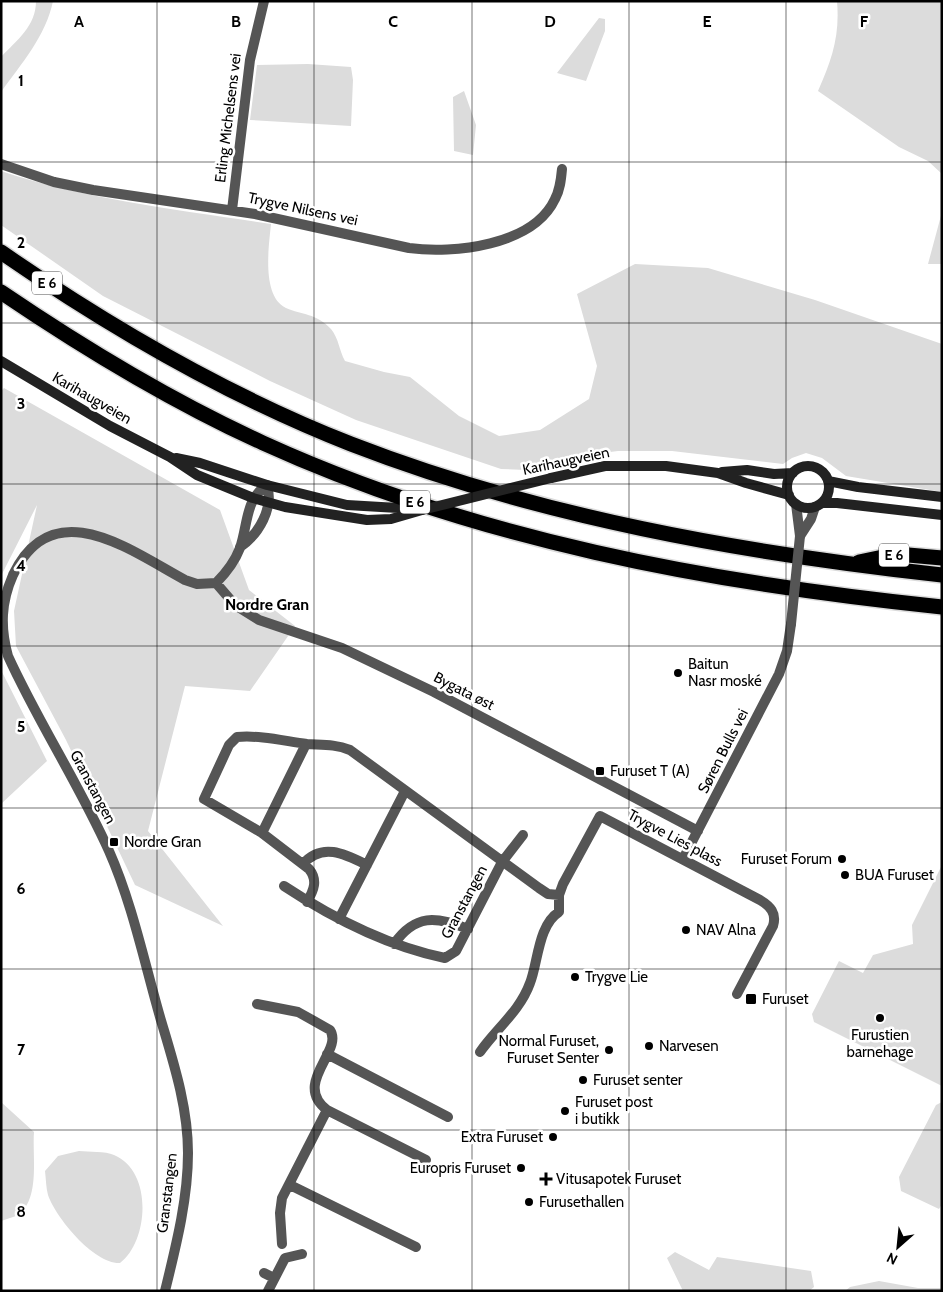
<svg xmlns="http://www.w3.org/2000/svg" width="943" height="1292" viewBox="0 0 943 1292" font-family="Cabin,sans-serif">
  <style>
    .green { fill: #dcdcdc }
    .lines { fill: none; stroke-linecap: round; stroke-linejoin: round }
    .motorway-casing { stroke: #dbdbdb; stroke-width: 18 }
    .minor { stroke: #555; stroke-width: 10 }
    .secondary { stroke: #222; stroke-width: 10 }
    .motorway { stroke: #000; stroke-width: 15 }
    .minor-bridge { stroke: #555; stroke-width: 10 }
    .secondary-bridge { stroke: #222; stroke-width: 10 }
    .grid { fill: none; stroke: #000; stroke-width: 1; stroke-opacity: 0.55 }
    .poi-dot { fill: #000; stroke: #fff; stroke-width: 2 }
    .labels { text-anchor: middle; stroke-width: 5; stroke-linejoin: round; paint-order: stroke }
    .shield { fill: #fff; stroke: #4c4c4c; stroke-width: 1 }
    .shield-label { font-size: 14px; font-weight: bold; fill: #000 }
    .street-label { font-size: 15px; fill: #000; stroke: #fff }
    .poi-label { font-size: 15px; fill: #000; stroke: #fff; text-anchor: start }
    .neighbourhood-label { font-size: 16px; font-weight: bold; fill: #000; stroke: #fff }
    .grid-label { font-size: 16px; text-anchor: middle; font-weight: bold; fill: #000; stroke: #fff; stroke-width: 5; stroke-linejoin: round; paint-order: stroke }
  </style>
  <rect width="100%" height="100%" fill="#fff"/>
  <!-- green -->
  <path class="green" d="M 36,1 L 53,1 C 46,36 21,64 1,92 L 1,57 C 17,40 36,26 36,1 Z
    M 837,1 L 942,1 L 942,174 L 928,161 L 899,147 L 818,91 C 832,59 840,36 837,1 Z
    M 599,18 L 605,19 L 605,31 L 586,81 L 557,73 Z
    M 308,64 L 351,67 L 353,80 L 351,126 L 250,120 L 257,65 Z
    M 464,91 L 476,125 L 473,155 L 454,151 L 453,97 Z
    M 1,171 C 88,200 180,210 271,224 C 269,245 261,296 286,308 C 302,315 316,313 331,329 C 339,339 339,350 345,361 L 384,372 L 410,377 L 459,416 L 499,436 L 540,430 L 589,399 L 597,366 L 577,294 L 635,264 L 708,268 L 815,300 L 942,344 L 942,492 L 846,476 L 822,458 L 806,453 L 792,458 L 783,464 L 672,451 L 618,451 L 570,457 L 526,470 L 501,469 L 356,420 L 270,381 L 103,296 L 1,225 Z
    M 942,212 L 942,264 L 928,264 Z
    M 4,388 L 220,510 L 249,590 L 295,626 L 250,691 L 185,686 L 148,831 L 223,926 L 135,885 L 66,740 L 16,646 L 14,611 L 37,505 L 1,576 L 1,391 Z
    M 1,670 L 47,761 L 1,804 Z
    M 942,865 L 942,1086 L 814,1022 L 812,1014 L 839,961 L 863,973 L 873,955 L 913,944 L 912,925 Z
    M 1,1102 L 34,1132 C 32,1157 41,1201 16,1216 C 11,1218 6,1219 1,1221 Z
    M 942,1102 L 942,1204 L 939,1209 L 901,1191 L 899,1177 L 936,1105 Z
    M 79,1151 C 89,1152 105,1151 114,1155 C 153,1171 149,1241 120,1263 C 94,1264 56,1218 48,1195 C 46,1188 46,1179 45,1171 L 58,1156 Z
    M 675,1252 L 709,1270 L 717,1257 L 811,1271 L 814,1287 L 809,1291 L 683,1291 L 667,1258 Z
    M 879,1281 L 918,1288 L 942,1288 L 942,1291 L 845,1291 L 850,1287 Z"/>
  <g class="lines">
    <defs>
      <path id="motorway" d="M 1,252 C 111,328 226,395 351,444 C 539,517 742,553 942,575
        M 1,292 C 85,349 171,401 263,443 C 476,540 710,583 942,607
        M 859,562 L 897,554 L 942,558"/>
    </defs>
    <!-- motorway casing -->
    <use href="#motorway" class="motorway-casing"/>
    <!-- minor -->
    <path class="minor" d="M 1,164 L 54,182 L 93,190 L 255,214 L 409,248 C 453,254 533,246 555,199 C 560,190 561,180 562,169
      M 232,210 L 250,60 L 264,1
      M 796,504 L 800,536
      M 800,536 L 811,519 L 815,507
      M 216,583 L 235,605 L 259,620 L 342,648 L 434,692 L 698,831
      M 262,833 L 306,744
      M 683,859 L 779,674 L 787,651 L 791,624
      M 303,864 C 322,842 345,854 367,865
      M 284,886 C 334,919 387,946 445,958 L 456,951 L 502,862 L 523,835
      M 307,902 C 314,890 318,880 309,869 L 262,833 L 204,799 L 229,745 L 237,737 C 261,735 284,741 307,744 C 322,745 335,744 350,750 L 539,888 L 548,894 L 559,895
      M 339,919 L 405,791
      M 394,944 C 415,914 436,916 468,929
      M 257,1004 L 298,1012 L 330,1030 C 344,1051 292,1083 327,1110
      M 480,1052 C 496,1029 520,1011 530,983 C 538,963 538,925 559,912 L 559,895 L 563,884 L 600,816 L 760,900 C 770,906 777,913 773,926 L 737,994
      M 327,1054 L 448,1117
      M 290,1185 L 416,1247
      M 282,1244 L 280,1213 L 282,1198 L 327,1110 L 426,1160
      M 264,1273 L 274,1278
      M 165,1291 C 176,1246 188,1199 188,1153 C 188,1106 173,1061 160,1017 C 144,961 132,903 109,851 C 79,784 38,722 8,656 C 0,627 1,602 13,575 C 53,491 131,551 185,580 L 197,584 L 216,583 C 226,573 235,561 240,548 C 248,525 245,499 267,485 C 274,508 259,534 240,547
      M 268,1291 L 285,1258 L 302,1254"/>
    <!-- secondary -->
    <path class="secondary" d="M 1,361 L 110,426 L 170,457 L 197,475 L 253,498 L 285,507 L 367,520 L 391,519 L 422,510
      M 176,458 L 200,463 L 267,485 L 347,505 L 415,509
      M787 487a21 21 0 1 1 42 0a21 21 0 1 1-42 0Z
      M 722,472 L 747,470 L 774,474 L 793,473
      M 551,478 L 605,466 L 666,466 L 718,473 L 746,483 L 789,495
      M 828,481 L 858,487 L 942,497
      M 822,503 L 837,503 L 942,515"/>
    <!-- motorway -->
    <use href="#motorway" class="motorway"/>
    <!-- minor-bridge -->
    <path class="minor-bridge" d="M 791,624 L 800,536"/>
    <!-- secondary-bridge -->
    <path class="secondary-bridge" d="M 422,510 L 551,478"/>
  </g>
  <!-- grid -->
  <path class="grid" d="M 157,1 L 157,1291M 314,1 L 314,1291M 472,1 L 472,1291M 629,1 L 629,1291M 786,1 L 786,1291M 1,162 L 942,162M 1,323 L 942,323M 1,484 L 942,484M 1,646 L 942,646M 1,808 L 942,808M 1,969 L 942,969M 1,1130 L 942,1130"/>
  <!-- markers -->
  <g class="poi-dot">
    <circle cx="678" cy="673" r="5"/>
    <rect x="595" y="766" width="10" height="10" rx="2.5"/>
    <rect x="109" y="837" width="10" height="10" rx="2.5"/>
    <circle cx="842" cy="859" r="5"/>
    <circle cx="845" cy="875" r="5"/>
    <circle cx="686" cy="930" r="5"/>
    <circle cx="575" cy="977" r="5"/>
    <rect x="745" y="993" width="12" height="12" rx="2.5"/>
    <circle cx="880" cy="1018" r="5"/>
    <circle cx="649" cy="1046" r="5"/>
    <circle cx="609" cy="1050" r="5"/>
    <circle cx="583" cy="1080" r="5"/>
    <circle cx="565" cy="1111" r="5"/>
    <circle cx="553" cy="1137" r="5"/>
    <circle cx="521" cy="1168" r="5"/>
    <path d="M543.5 1171.5h5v5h5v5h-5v5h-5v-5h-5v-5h5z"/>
    <circle cx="529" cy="1202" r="5"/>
  </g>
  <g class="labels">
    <!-- shield labels -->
    <g class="shield">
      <rect x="32" y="271.5" width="30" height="23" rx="4"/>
      <rect x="400" y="490.5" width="30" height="23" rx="4"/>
      <rect x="879" y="543.5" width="30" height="23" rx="4"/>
    </g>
    <g class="shield-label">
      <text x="47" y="288">E 6</text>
      <text x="415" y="507">E 6</text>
      <text x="894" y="560">E 6</text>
    </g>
    <!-- street labels -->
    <g class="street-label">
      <text transform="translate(228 118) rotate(-83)" y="5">Erling Michelsens vei</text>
      <text transform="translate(303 209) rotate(12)" y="5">Trygve Nilsens vei</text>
      <text transform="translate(92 398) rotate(30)" y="5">Karihaugveien</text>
      <text transform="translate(566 461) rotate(-12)" y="5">Karihaugveien</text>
      <text transform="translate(464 691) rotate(27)" y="5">Bygata øst</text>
      <text transform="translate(723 751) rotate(-63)" y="5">Søren Bulls vei</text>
      <text transform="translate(93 787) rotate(62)" y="5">Granstangen</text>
      <text transform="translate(675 838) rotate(28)" y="5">Trygve Lies plass</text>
      <text transform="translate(464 902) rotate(-62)" y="5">Granstangen</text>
      <text transform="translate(167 1193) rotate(-83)" y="5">Granstangen</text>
    </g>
    <!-- poi labels -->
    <g class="poi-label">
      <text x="688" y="669">Baitun<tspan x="688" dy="17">Nasr moské</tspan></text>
      <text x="610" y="776">Furuset T (A)</text>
      <text x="124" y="847">Nordre Gran</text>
      <text x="832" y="864" text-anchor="end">Furuset Forum</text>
      <text x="855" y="880">BUA Furuset</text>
      <text x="696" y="935">NAV Alna</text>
      <text x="585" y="982">Trygve Lie</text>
      <text x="762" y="1004">Furuset</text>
      <text x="880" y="1040" text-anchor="middle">Furustien<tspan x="880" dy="17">barnehage</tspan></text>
      <text x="599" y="1046" text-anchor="end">Normal Furuset,<tspan x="599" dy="17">Furuset Senter</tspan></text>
      <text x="659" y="1051">Narvesen</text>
      <text x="593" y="1085">Furuset senter</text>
      <text x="575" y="1107">Furuset post<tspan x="575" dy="17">i butikk</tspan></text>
      <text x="543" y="1142" text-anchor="end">Extra Furuset</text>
      <text x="511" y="1173" text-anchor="end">Europris Furuset</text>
      <text x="556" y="1184">Vitusapotek Furuset</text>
      <text x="539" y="1207">Furusethallen</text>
    </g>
    <!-- neighbourhood labels -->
    <g class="neighbourhood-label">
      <text x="267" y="610">Nordre Gran</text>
    </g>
  </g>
  <g class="grid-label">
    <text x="79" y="27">A</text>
    <text x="236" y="27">B</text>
    <text x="393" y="27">C</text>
    <text x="550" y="27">D</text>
    <text x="707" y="27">E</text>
    <text x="864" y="27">F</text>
    <text x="21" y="86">1</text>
    <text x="21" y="248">2</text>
    <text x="21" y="409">3</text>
    <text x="21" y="571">4</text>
    <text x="21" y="732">5</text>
    <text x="21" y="894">6</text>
    <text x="21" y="1055">7</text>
    <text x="21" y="1217">8</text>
  </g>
  <!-- border -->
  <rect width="943" height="1292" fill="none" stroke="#000000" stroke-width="5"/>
  <!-- north arrow -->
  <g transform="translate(898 1247) rotate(207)" stroke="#ffffff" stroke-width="4" paint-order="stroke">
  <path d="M0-4L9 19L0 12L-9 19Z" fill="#000000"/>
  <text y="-8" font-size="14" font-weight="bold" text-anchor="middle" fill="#000000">N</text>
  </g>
</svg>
